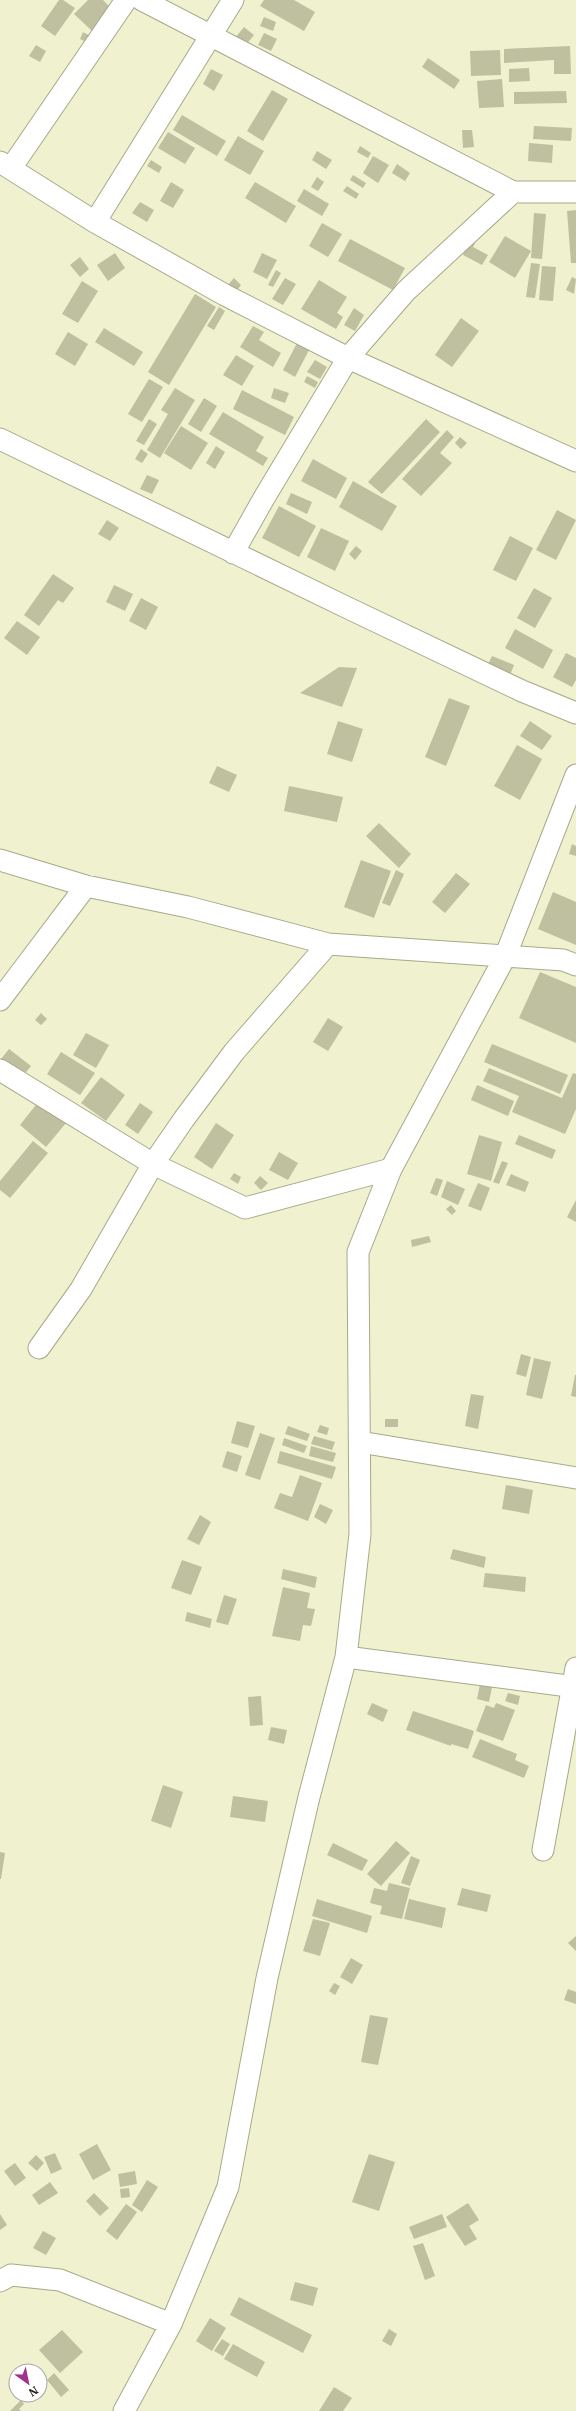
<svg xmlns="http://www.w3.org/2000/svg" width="576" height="2411" viewBox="0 0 576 2411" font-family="'IBM Plex Serif',serif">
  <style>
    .building { fill: #bec09f }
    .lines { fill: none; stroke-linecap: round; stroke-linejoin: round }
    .street-casing { stroke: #a8a989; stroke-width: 23 }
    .street { stroke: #fff; stroke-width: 21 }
  </style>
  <rect width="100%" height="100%" fill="#eff1cf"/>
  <!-- building -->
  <path class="building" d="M 59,0 L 63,0 L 75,8 L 55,36 L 41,26 Z
    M 88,0 L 103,0 L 112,9 L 92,31 L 74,14 Z
    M 264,0 L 294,0 L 315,12 L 304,31 L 260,6 Z
    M 264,17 L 276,22 L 273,31 L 260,26 Z
    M 244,27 L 254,35 L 245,46 L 235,38 Z
    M 83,32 L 94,38 L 91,44 L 80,39 Z
    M 264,33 L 277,39 L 271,51 L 258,45 Z
    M 36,45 L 46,51 L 40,62 L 29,56 Z
    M 570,46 L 571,74 L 554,74 L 554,60 L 504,63 L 504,49 Z
    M 500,50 L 501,75 L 471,76 L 470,51 Z
    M 428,58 L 460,80 L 454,89 L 422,67 Z
    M 529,68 L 530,81 L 509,82 L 509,69 Z
    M 211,69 L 223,75 L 214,91 L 203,84 Z
    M 502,79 L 504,107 L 479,108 L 477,81 Z
    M 272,90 L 288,99 L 263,141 L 247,131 Z
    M 566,91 L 567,103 L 514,104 L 514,92 Z
    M 182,115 L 226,141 L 217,156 L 173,130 Z
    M 534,126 L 572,128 L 571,141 L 533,139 Z
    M 462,130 L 472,130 L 474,147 L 463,148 Z
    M 168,132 L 195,148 L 185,164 L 158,148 Z
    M 238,136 L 264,151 L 250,175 L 224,160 Z
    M 529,143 L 553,145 L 552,163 L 528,161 Z
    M 360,146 L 371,153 L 368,158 L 357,152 Z
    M 317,151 L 332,160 L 326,169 L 312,160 Z
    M 373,156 L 389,165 L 378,183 L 363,173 Z
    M 151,160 L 162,167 L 159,173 L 147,166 Z
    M 397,164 L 410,173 L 405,181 L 392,173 Z
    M 353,175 L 366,183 L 363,188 L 350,180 Z
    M 317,177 L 324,182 L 318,191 L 311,187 Z
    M 171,182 L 184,190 L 173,208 L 160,201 Z
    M 255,182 L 296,206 L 286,223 L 245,198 Z
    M 347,186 L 359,194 L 356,199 L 343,191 Z
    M 304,189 L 329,204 L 322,216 L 297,201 Z
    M 140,202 L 154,210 L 147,222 L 132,213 Z
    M 576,210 L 576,263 L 571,263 L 567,211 Z
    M 534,213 L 546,214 L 542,259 L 531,258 Z
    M 322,223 L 342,234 L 328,257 L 309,246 Z
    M 505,236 L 531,251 L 515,278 L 489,262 Z
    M 350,239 L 405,268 L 393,290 L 338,261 Z
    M 470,241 L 475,243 L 473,247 L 488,255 L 482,265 L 463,255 Z
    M 115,253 L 125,268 L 108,281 L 97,265 Z
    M 262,253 L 277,260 L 267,279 L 253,272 Z
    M 80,257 L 89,269 L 80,277 L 70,265 Z
    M 531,263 L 540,264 L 535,298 L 526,297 Z
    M 542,266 L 556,267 L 553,301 L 539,300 Z
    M 276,270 L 281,273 L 273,287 L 268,285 Z
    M 572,277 L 576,279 L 574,294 L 566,290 Z
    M 234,278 L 241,285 L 235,293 L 227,286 Z
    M 285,278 L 296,284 L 283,305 L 272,299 Z
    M 319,280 L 347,297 L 337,313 L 343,317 L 336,329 L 301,309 Z
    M 82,281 L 98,291 L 78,323 L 62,314 Z
    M 195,294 L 216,307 L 169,385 L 148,372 Z
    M 219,307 L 225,311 L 214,330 L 207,326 Z
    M 354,308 L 364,315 L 355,331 L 344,325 Z
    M 461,318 L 479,331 L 452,367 L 435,355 Z
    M 253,326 L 264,332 L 259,340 L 281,353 L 273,367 L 240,347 Z
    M 104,328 L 143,352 L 134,366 L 95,342 Z
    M 68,332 L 88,344 L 75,366 L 55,354 Z
    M 297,343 L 309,350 L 295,377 L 283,370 Z
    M 236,355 L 254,366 L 242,386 L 223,375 Z
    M 315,360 L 327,367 L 320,379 L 307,372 Z
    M 307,376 L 318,382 L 315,388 L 304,382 Z
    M 149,379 L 163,387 L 142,422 L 128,414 Z
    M 175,388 L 195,400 L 160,458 L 147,450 L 168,414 L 161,410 Z
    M 274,388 L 289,393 L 285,403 L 271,398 Z
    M 242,390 L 294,417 L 285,435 L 233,409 Z
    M 204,398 L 217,406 L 201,432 L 188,424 Z
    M 223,412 L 264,437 L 256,451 L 268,458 L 263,466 L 209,434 Z
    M 149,419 L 157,424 L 144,445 L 136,441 Z
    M 426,419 L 440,432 L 382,494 L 368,482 Z
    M 181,426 L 208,443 L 191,470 L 164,453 Z
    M 447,430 L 454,437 L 440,453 L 452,463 L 421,496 L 402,479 Z
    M 460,437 L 467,443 L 461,449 L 455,443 Z
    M 216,446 L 225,452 L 215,469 L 206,463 Z
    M 141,449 L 148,454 L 142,463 L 135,459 Z
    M 313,459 L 347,478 L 336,499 L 301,481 Z
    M 147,475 L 159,480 L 152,494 L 140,489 Z
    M 353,481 L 397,506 L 382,531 L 339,507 Z
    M 291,493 L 312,502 L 307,514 L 286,504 Z
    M 279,506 L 316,526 L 299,557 L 262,538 Z
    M 557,510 L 576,520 L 556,560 L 536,550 Z
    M 107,520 L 119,528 L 110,541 L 98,534 Z
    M 321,528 L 349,541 L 335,571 L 307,557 Z
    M 510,536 L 533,548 L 516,581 L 493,570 Z
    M 356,546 L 362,551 L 355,560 L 349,554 Z
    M 53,574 L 74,588 L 63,603 L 58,600 L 39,626 L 24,615 Z
    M 114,585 L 133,594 L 125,611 L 106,602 Z
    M 534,588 L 552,598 L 535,628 L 517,618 Z
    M 141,598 L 158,607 L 146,630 L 129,621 Z
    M 17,621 L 40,637 L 27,655 L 4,638 Z
    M 515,629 L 553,650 L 543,669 L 505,648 Z
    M 566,653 L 576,658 L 576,680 L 572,687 L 553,677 Z
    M 492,656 L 514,665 L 508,680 L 485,670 Z
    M 339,667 L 357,668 L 342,707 L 300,693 Z
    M 449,698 L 470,706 L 446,766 L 425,757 Z
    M 338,721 L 363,729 L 352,762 L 327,754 Z
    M 530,721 L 552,736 L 542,750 L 520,736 Z
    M 517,745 L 542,759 L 520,800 L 494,786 Z
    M 217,766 L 237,775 L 229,792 L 209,783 Z
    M 289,786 L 343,797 L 337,822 L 284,811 Z
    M 379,823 L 411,854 L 399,868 L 366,836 Z
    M 572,844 L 576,846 L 576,856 L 569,854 Z
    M 361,860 L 391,871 L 374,918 L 344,907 Z
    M 396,870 L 404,874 L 390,906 L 382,903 Z
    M 456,873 L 470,884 L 445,913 L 432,902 Z
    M 553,892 L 576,902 L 576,945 L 538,929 Z
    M 540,972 L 576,987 L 576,1043 L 519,1018 Z
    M 41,1013 L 47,1019 L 41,1025 L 35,1020 Z
    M 328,1018 L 343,1027 L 328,1051 L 313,1042 Z
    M 86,1033 L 109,1045 L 96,1068 L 73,1055 Z
    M 492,1044 L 568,1075 L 560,1094 L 484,1062 Z
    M 9,1049 L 31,1066 L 23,1076 L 1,1059 Z
    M 61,1052 L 95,1073 L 80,1095 L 47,1074 Z
    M 489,1068 L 562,1098 L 573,1073 L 576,1074 L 576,1109 L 565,1134 L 512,1112 L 519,1096 L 483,1081 Z
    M 101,1077 L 125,1095 L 106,1121 L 81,1103 Z
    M 477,1085 L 514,1101 L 508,1116 L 471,1100 Z
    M 39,1101 L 66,1123 L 46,1147 L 20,1125 Z
    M 140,1103 L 153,1112 L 138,1134 L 125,1125 Z
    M 216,1123 L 234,1135 L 212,1169 L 194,1157 Z
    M 479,1135 L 502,1142 L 491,1181 L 467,1174 Z
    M 519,1135 L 556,1150 L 552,1159 L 515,1144 Z
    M 33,1141 L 48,1153 L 10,1198 L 0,1190 L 0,1181 Z
    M 279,1152 L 298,1163 L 288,1180 L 269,1170 Z
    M 502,1161 L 508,1163 L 499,1184 L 493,1182 Z
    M 234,1173 L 241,1177 L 238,1184 L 230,1179 Z
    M 511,1174 L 529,1182 L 525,1192 L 506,1185 Z
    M 260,1176 L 268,1183 L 261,1190 L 254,1183 Z
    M 436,1178 L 443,1180 L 437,1196 L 430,1193 Z
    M 447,1181 L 465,1189 L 458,1205 L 441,1197 Z
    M 478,1183 L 490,1188 L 481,1211 L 468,1206 Z
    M 576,1200 L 576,1222 L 567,1217 Z
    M 451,1205 L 456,1211 L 452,1215 L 446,1209 Z
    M 429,1236 L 431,1242 L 412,1247 L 411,1240 Z
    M 521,1354 L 531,1357 L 526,1377 L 516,1374 Z
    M 534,1358 L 551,1362 L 542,1399 L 526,1395 Z
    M 575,1375 L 576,1375 L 576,1397 L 571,1396 Z
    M 471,1394 L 484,1396 L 478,1429 L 465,1426 Z
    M 385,1419 L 398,1419 L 398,1427 L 385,1427 Z
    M 237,1421 L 255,1426 L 248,1448 L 231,1443 Z
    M 320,1425 L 329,1428 L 327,1435 L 317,1432 Z
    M 288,1426 L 310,1434 L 307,1441 L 285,1434 Z
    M 260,1433 L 275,1438 L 260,1480 L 245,1475 Z
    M 314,1436 L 335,1442 L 332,1450 L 311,1444 Z
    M 284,1438 L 307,1446 L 304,1453 L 282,1445 Z
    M 311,1446 L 336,1453 L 333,1462 L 309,1456 Z
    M 227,1451 L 242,1456 L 237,1472 L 222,1467 Z
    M 280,1451 L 336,1467 L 332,1479 L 277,1463 Z
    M 300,1475 L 322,1483 L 308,1521 L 274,1508 L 280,1493 L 292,1497 Z
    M 506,1485 L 533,1490 L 529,1514 L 502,1509 Z
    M 320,1504 L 333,1510 L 326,1524 L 314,1517 Z
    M 200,1515 L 211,1522 L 199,1545 L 187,1539 Z
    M 453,1549 L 486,1557 L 484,1568 L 450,1559 Z
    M 182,1560 L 202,1567 L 191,1595 L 171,1588 Z
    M 283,1569 L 317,1577 L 315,1588 L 281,1579 Z
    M 485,1573 L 526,1577 L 525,1592 L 483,1587 Z
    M 283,1587 L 310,1593 L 307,1608 L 315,1609 L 311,1626 L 303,1625 L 300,1641 L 272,1636 Z
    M 224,1595 L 237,1599 L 228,1625 L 216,1622 Z
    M 187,1612 L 212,1619 L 210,1628 L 185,1621 Z
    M 480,1684 L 492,1687 L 489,1702 L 477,1699 Z
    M 508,1693 L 520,1696 L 518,1705 L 505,1701 Z
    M 261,1696 L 263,1725 L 250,1726 L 248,1697 Z
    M 372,1703 L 388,1710 L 383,1722 L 367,1714 Z
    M 496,1703 L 515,1710 L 503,1741 L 476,1731 L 486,1705 L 494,1708 Z
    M 413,1711 L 474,1731 L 468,1749 L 451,1744 L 451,1746 L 406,1730 Z
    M 271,1727 L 287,1730 L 284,1744 L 268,1740 Z
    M 480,1739 L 517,1754 L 515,1760 L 529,1766 L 524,1778 L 472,1757 Z
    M 163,1785 L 183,1792 L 171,1828 L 151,1821 Z
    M 233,1796 L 268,1801 L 265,1822 L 230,1817 Z
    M 396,1841 L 410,1853 L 381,1886 L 367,1874 Z
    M 333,1843 L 368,1860 L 362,1871 L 327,1855 Z
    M 0,1852 L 5,1853 L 1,1879 L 0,1879 Z
    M 411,1856 L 420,1860 L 410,1886 L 401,1883 Z
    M 389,1883 L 410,1888 L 402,1919 L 380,1914 L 382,1906 L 370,1903 L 374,1888 L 387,1891 Z
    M 462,1888 L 491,1895 L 487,1912 L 457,1905 Z
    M 317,1899 L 372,1916 L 367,1933 L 312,1916 Z
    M 409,1899 L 446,1908 L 442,1928 L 404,1919 Z
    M 313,1919 L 330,1923 L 320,1956 L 303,1951 Z
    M 576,1936 L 576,1951 L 568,1943 Z
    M 351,1958 L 363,1965 L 352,1984 L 340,1977 Z
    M 334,1983 L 340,1986 L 335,1995 L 329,1991 Z
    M 568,1989 L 576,1992 L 576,2004 L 564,2000 Z
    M 370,2015 L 388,2018 L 378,2065 L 361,2062 Z
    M 97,2144 L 111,2170 L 93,2180 L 79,2154 Z
    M 55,2153 L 62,2169 L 51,2174 L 44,2157 Z
    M 369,2154 L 395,2162 L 379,2211 L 352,2202 Z
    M 36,2155 L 44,2163 L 37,2171 L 28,2163 Z
    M 15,2163 L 26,2178 L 15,2186 L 4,2171 Z
    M 135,2171 L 137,2184 L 120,2187 L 118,2174 Z
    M 147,2180 L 158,2187 L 142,2212 L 132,2205 Z
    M 50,2182 L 58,2193 L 39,2205 L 32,2195 Z
    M 129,2188 L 130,2197 L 121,2198 L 120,2189 Z
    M 94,2193 L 109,2208 L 100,2216 L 86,2201 Z
    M 468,2203 L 479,2220 L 469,2226 L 477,2239 L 465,2246 L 446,2217 Z
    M 126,2204 L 137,2212 L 117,2240 L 106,2231 Z
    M 0,2214 L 7,2225 L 0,2230 Z
    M 442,2214 L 447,2227 L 414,2239 L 409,2227 Z
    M 43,2231 L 56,2238 L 46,2255 L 33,2248 Z
    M 423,2243 L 435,2276 L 425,2280 L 413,2246 Z
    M 295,2282 L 318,2288 L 313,2306 L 290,2300 Z
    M 239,2297 L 312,2335 L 303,2353 L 230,2315 Z
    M 210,2318 L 226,2328 L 212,2351 L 196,2341 Z
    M 389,2329 L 397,2334 L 391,2346 L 382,2341 Z
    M 62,2330 L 83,2352 L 60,2373 L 39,2350 Z
    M 222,2339 L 230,2344 L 223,2356 L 214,2351 Z
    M 233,2344 L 265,2362 L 257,2377 L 224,2359 Z
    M 54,2373 L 69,2390 L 61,2397 L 47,2380 Z
    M 334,2387 L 352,2398 L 343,2411 L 319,2411 Z
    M 21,2400 L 24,2404 L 19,2409 L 21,2411 L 10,2411 Z"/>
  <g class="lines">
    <defs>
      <path id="street" d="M 142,0 L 513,192 L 576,192
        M 0,162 L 95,222 L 225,295 L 348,358 L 576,461
        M 11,168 L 126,0
        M 95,222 L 233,0
        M 0,439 L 348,608 L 522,691 L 576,713
        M 233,553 L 264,498 L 348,358 L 406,291 L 513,192
        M 0,860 L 86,886 L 188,907 L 328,944 L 563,960 L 576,965
        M 0,1000 L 86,886
        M 0,1070 L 153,1164 L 245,1208 L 391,1169
        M 39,1348 L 81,1289 L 153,1164 L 184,1119 L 234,1052 L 328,944
        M 360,1442 L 576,1478
        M 346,1657 L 576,1687
        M 543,1850 L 576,1668
        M 0,2281 L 11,2275 L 60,2280 L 171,2324
        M 124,2411 L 171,2324 L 228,2187 L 267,1978 L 309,1797 L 346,1657 L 360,1534 L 358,1252 L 391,1169 L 505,957 L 576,775"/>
    </defs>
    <!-- street casing -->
    <use href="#street" class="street-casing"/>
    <!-- street -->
    <use href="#street" class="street"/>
  </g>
  <!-- north arrow -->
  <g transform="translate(28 2383) rotate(147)"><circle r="19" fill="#ffffff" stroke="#a7a7a2"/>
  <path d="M0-3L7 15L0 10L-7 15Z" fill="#a2328e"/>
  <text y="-6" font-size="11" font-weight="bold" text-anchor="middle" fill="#232317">N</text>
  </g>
</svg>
